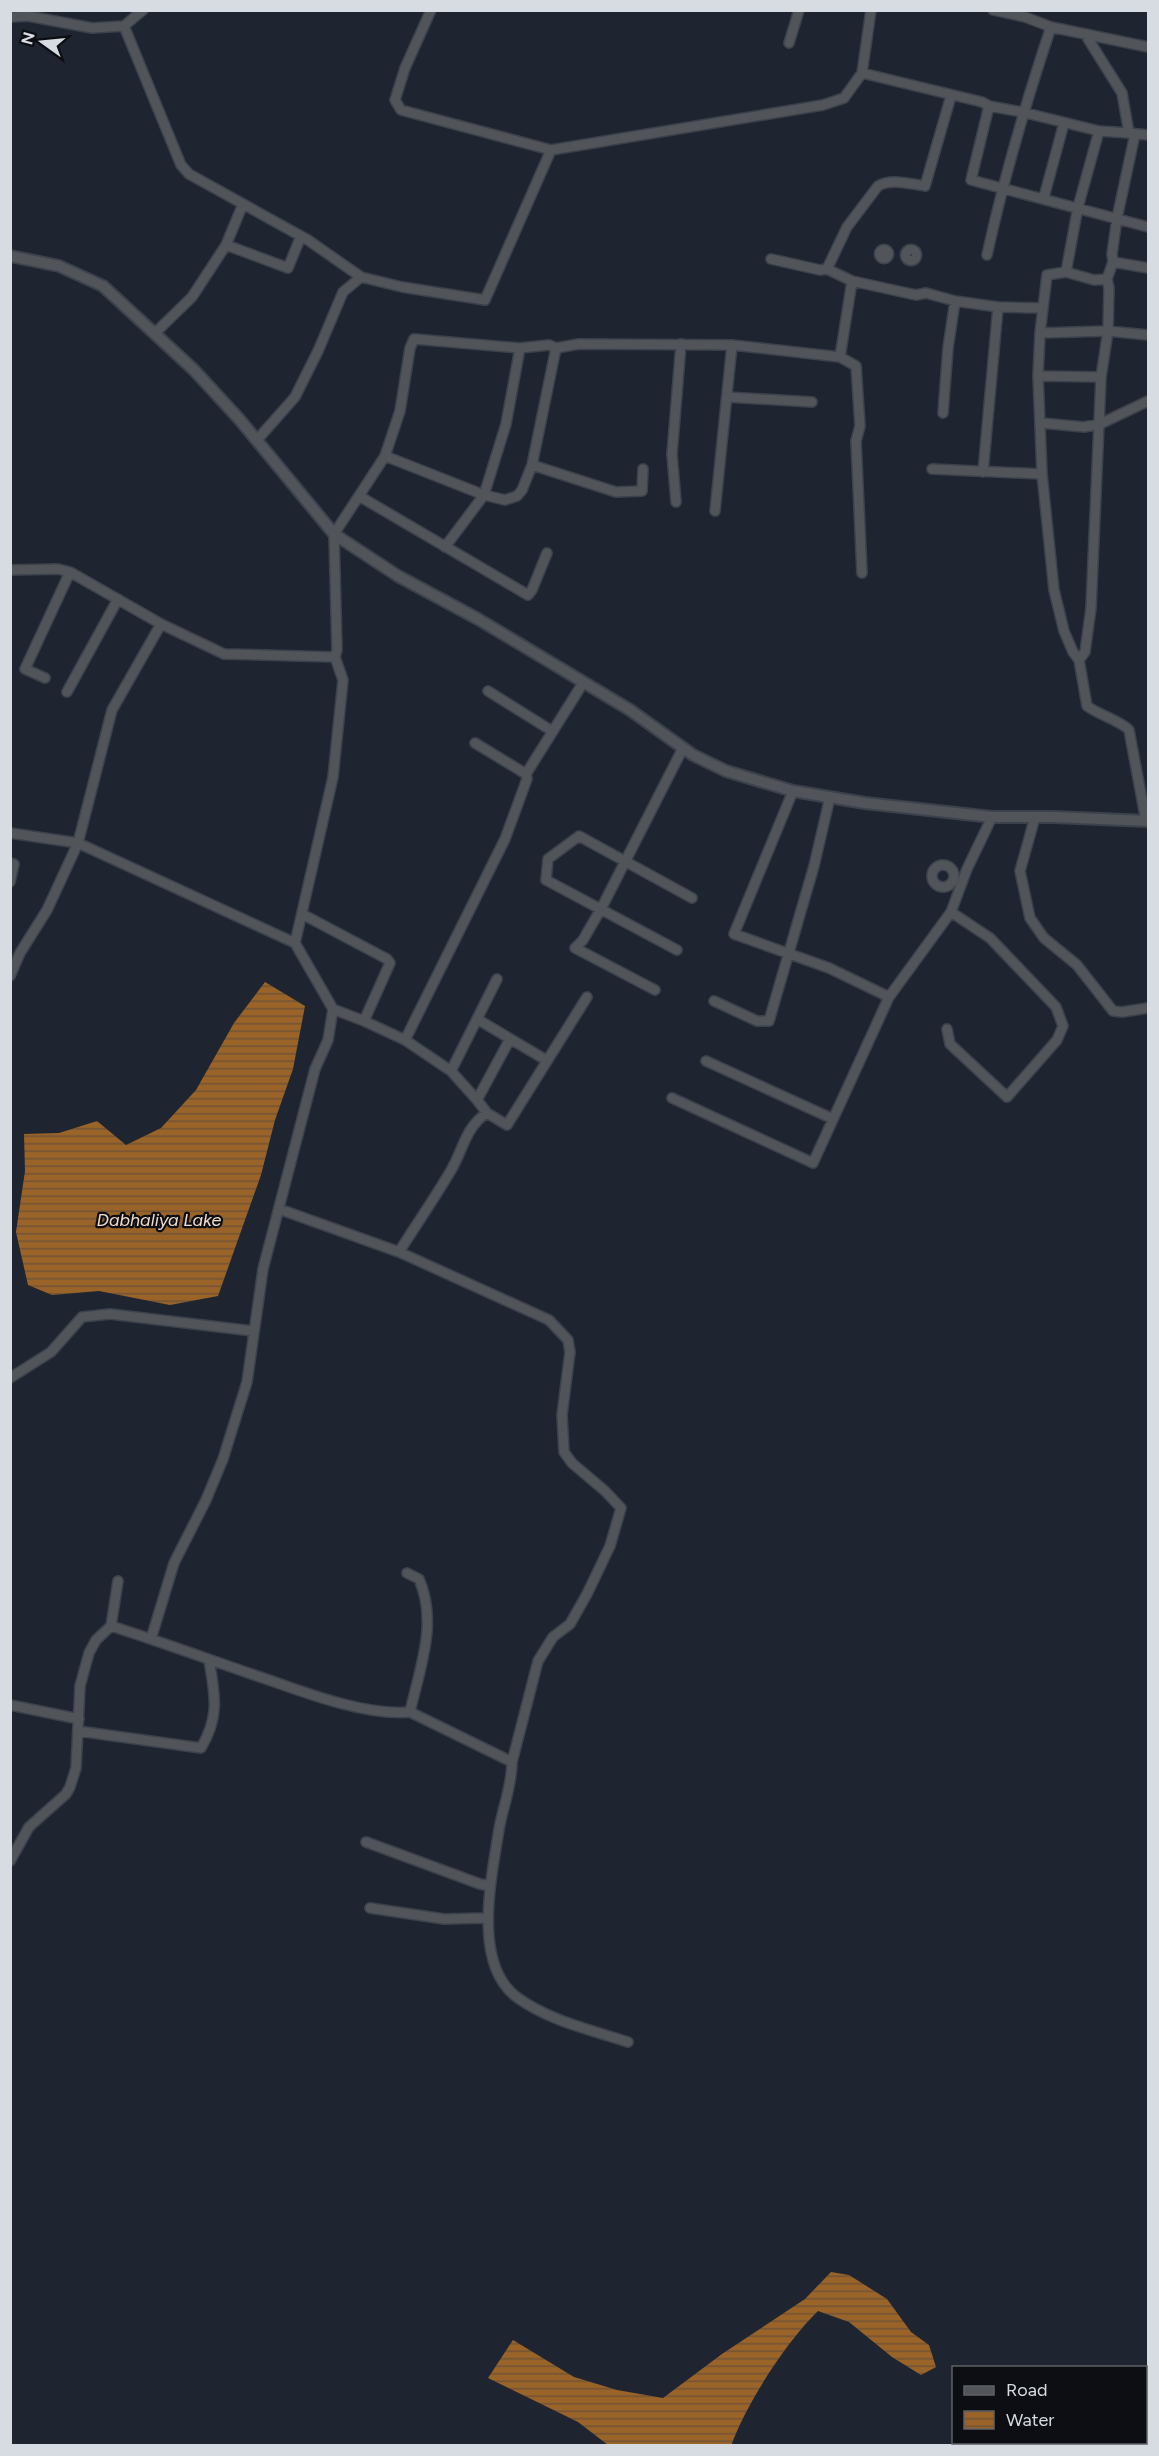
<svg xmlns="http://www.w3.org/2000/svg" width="1159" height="2456" viewBox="0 0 1159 2456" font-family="Figtree,sans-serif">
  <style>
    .water { fill: url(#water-rules) }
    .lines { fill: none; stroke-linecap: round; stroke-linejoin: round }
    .minor-casing { stroke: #3c424c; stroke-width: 12 }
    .tertiary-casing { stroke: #3c424c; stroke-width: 14 }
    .minor { stroke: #51555a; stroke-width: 9 }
    .tertiary { stroke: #51555a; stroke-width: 10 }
    .labels { text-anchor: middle; stroke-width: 4.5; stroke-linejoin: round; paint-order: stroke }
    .water-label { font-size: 18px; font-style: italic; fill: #f1ddcc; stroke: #0c0e13 }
  </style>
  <defs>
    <pattern id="water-rules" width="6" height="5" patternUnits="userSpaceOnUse" patternTransform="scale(1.5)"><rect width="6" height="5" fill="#9a6328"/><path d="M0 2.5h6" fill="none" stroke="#725435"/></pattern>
  </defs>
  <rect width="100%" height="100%" fill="#1f2530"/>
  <!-- water -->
  <path class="water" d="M 265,982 L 305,1006 L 293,1069 L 275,1120 L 261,1175 L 218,1296 L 170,1305 L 99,1291 L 52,1295 L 28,1285 L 16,1232 L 25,1171 L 24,1134 L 59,1133 L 97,1121 L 126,1145 L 161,1128 L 196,1090 L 234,1023 Z
    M 831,2272 L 849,2275 L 887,2299 L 911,2332 L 929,2345 L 936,2367 L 921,2375 L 892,2357 L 849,2322 L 818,2311 C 786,2342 746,2404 731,2446 L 608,2445 L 578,2422 L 488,2378 L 513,2340 L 574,2377 L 617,2390 L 663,2398 L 722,2354 L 805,2299 Z"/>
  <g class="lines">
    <defs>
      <path id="minor" d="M 431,10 L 405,68 L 395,100 L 401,110 L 551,150 L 823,105 L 844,98 L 862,73 L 871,10
        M 993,10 L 1025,17 L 1051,27 L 1148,47
        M 10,17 L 28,16 L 92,28 L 124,26 L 143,10
        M 124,26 L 181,165 L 189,174 L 308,240 L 361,277 L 402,287 L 485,300 L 551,150
        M 1085,34 L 1122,93 L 1129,133 L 1148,135
        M 789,43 L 799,10
        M 862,73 L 982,102 L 989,106 L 1022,112 L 1099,131 L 1078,207 L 1066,272 L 1094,280 L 1107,279
        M 989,106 L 971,180 L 1148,227
        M 1099,131 L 1129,133
        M 1044,197 L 1064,123
        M 226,245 L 288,268 L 301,236
        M879.5 254a4.5 4.5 0 1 1 9 0a4.5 4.5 0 1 1-9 0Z
        M905.5 255a5.5 5.5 0 1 1 11 0a5.5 5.5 0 1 1-11 0Z
        M 987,255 C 1004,177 1026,102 1051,27
        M 771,259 L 820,270 L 827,269 L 852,281 L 916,295 L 926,293 L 955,301 L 998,307 L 983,472
        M 1113,262 L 1148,268
        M 827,269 L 847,227 L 878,186 C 891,178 910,184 925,186 L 951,96
        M 998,307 L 1042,308
        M 155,333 L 192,297 L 226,245 L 243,204
        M 1040,333 L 1047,275 L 1066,272
        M 840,357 L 852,281
        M 1038,376 L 1101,377
        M 727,397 L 812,402
        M 943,413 L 948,348 L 955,301
        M 1041,423 L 1084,427 L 1100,424 L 1148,401
        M 257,440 L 295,397 L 318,351 L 343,292 L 361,277
        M 385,456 L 484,495 L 505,500 L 517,496 L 522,490 L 532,465 L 556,348
        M 532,465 L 616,492 L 642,491 L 643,469
        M 932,469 L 1042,474
        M 359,496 L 528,595 L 532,590 L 547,553
        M 676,502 L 672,454 L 681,344
        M 715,511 L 732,345
        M 445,547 L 484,495 L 506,424 L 520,348
        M 10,570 L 58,569 L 70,572 L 161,624 L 224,654 L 335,657
        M 1079,660 L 1085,652 L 1091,608 L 1101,377 L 1108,331 L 1109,288 L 1107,279 L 1113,262 L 1112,254 L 1117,218 L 1135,134
        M 45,678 L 25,669 L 70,572
        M 488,691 L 552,731
        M 67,692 L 118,599
        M 475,743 L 526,774
        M 793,791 L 734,934 L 829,968 L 889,997
        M 1035,817 L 1020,871 L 1030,918 L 1044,938 L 1077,965 L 1113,1011 L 1122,1012 L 1148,1008
        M 1146,821 L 1129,730 C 1121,721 1099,715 1087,706 L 1079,660 L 1073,652 L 1064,631 L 1054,590 L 1042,474 L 1038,376 L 1040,333 L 1108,331 L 1148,335
        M 10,833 L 78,843 L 295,943 L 333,1009 L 328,1040 L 315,1069 L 263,1269 L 247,1382 L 223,1459 L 206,1500 L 174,1563 L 151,1639
        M 10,863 L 14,864 L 10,882
        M932 876a11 11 0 1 1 22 0a11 11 0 1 1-22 0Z
        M 302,914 L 387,959 L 390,963 L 364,1021
        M 295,943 L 333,777 L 343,680 L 335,657 L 337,650 L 334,534 L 385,456 L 400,411 L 410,348 L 414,339 L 520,348 L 549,345 L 556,348 L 579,344 L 732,345 L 840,357 L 856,366 L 860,426 L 856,441 L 862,573
        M 677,950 L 546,880 L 548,859 L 579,836 L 692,898
        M 10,976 L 20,953 L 47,910 L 78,843 L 112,710 L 161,624
        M 497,979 L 477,1019 L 546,1060
        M 655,990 L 575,948 L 583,940 L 602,907 L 683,748
        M 714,1001 L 757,1021 L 769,1021 L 814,866 L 830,797
        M 333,1009 L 364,1021 L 405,1040
        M 477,1019 L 451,1071 L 405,1040 L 505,839 L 527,779 L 526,774 L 583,683
        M 947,1029 L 950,1044 L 1007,1097 L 1057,1040 L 1063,1026 L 1056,1007 L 990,938 L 951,912
        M 706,1061 L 833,1119
        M 451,1071 L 477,1100
        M 672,1098 L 813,1163 L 889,997 L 951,912 L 967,869 L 992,817
        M 487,1113 L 477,1100 L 510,1039
        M 279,1209 L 399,1252 L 549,1320 L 568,1340 L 570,1352 L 562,1415 L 564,1452 L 572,1463 L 605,1491 L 621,1508 L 610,1546 L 587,1594 L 570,1624 L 553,1637 L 538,1661 L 512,1762 C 512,1785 503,1807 499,1829 C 492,1876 471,1965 518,1998 C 550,2021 591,2030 628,2042
        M 399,1252 C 416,1225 434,1199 450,1172 C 463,1151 465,1127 487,1113 L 507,1125 L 587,997
        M 10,1378 L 51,1352 L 82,1317 L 110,1314 L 253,1331
        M 407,1573 L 419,1579 C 438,1623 420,1667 410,1712
        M 111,1626 C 165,1643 218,1663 272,1681 C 311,1695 369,1716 410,1712 L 512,1762
        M 10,1705 L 79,1719
        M 78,1731 L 201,1748 C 220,1716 215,1695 209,1660
        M 366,1842 L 480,1884 L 490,1886
        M 10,1861 L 29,1827 L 66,1794 L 70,1787 L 76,1768 L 80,1686 L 89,1653 L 96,1640 L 111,1626 L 118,1581
        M 370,1908 L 444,1919 L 486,1918"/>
      <path id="tertiary" d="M 10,256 L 59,266 L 103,286 L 194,370 L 240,420 L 334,534 L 398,576 L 478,619 L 630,710 L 693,755 L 726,771 L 793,791 L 865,803 L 992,817 L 1054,817 L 1148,821"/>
    </defs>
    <!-- minor casing -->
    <use href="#minor" class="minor-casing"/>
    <!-- tertiary casing -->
    <use href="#tertiary" class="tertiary-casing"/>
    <!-- minor -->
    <use href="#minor" class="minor"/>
    <!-- tertiary -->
    <use href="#tertiary" class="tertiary"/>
  </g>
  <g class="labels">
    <!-- water labels -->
    <g class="water-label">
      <text x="159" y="1226">Dabhaliya Lake</text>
    </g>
  </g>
  <!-- border -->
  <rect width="1159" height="2456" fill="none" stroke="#d7dbe2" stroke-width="24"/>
  <!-- legend -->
  <rect x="952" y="2366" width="195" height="78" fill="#0c0e13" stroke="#5d6066" stroke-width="1.5"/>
  <rect x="964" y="2386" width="30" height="9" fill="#51555a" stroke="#5d6066" stroke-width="1.5"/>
  <text x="1006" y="2396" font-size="18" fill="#d7dbe2">Road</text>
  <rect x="964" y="2411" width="30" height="18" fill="url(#water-rules)" stroke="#5d6066" stroke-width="1.5"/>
  <text x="1006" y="2426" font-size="18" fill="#d7dbe2">Water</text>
  <!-- north arrow -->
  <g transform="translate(42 42) rotate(285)" stroke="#0c0e13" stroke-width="4.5" paint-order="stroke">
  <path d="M0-4.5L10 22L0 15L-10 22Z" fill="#d7dbe2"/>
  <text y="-9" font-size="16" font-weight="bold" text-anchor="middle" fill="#d7dbe2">N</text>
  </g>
</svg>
